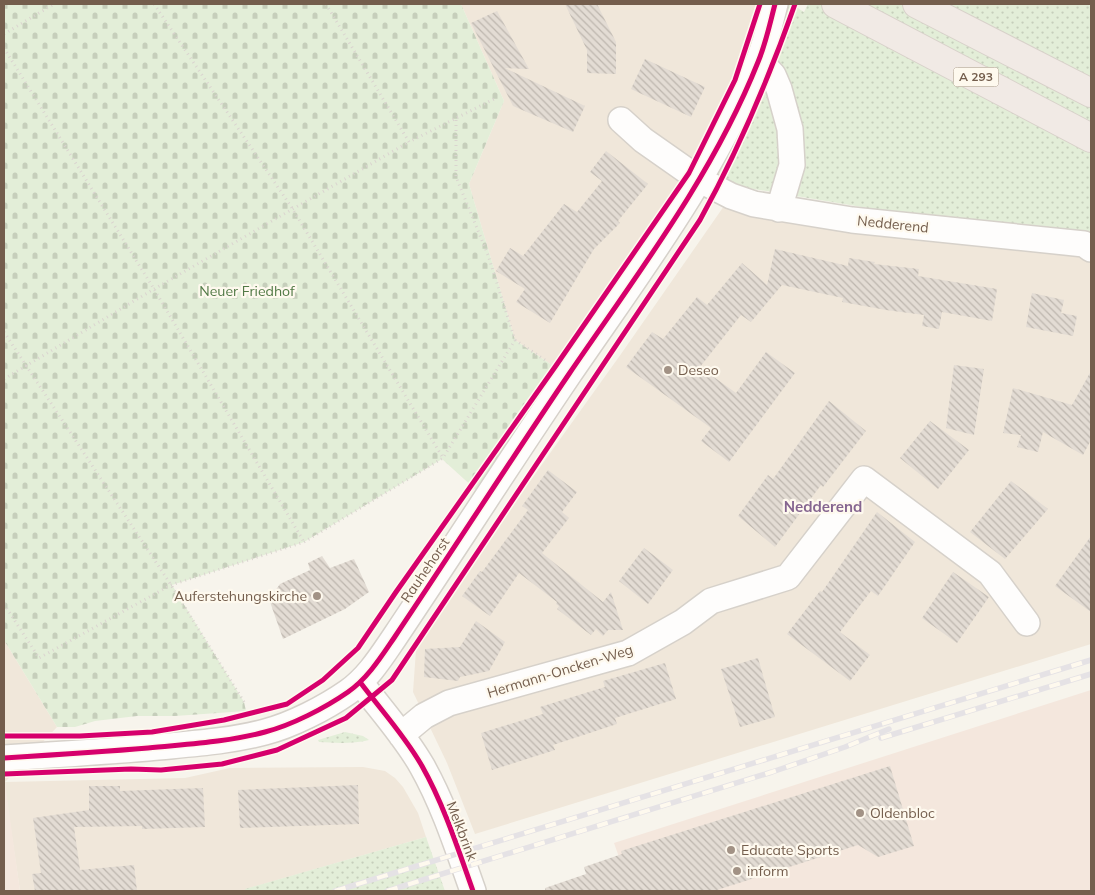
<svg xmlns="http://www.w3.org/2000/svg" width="1095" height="895" viewBox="0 0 1095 895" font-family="Mulish,sans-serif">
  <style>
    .residential { fill: #f0e7da }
    .commercial { fill: #f4e7dd }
    .grass { fill: url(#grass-dots) }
    .cemetery { fill: url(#cemetery-stones) }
    .building { fill: url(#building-back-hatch) }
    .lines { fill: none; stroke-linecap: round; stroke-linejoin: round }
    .minor-casing { stroke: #d6d1ca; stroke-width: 28 }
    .highway-casing { stroke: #d8d1ca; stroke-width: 30 }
    .path { stroke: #dad4cf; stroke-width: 3; stroke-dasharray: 1 4; stroke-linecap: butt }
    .minor { stroke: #fefdfc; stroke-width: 25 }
    .highway { stroke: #f1eae5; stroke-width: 28 }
    .rail-casing { stroke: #e5e2e5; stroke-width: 5.5 }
    .rail { stroke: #fef9ee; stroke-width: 4; stroke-dasharray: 11; stroke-linecap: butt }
    .cycleway-casing { stroke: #fef9ee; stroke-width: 8 }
    .cycleway { stroke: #d6006c; stroke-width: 5 }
    .poi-dot { fill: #a29285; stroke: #fef9ee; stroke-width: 2 }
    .labels { text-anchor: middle; stroke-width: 4.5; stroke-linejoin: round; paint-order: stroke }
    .shield { fill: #fef9ee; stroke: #9d8c7d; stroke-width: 1 }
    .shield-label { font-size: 12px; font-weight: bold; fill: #745e4d }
    .street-label { font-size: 14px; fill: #745e4d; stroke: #fef9ee }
    .park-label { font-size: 14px; fill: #517945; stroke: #fef9ee }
    .poi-label { font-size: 14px; fill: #745e4d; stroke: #fef9ee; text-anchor: start }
    .neighbourhood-label { font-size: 15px; font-weight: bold; fill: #856590; stroke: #fef9ee }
  </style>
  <defs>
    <pattern id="grass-dots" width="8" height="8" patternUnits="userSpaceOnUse" patternTransform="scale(1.25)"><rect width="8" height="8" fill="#e3eed8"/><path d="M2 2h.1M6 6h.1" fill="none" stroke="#c6cebb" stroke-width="1.8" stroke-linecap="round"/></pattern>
    <pattern id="cemetery-stones" width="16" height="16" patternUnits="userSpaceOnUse" patternTransform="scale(1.25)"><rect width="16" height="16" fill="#e3eed8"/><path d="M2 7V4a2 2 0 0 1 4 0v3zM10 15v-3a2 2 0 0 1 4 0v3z" fill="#c6cebb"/></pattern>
    <pattern id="building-back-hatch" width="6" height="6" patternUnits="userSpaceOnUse" patternTransform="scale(1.25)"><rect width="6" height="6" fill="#e3dcd4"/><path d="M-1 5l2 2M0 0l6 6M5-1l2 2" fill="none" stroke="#bdb6ae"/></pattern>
  </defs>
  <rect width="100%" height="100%" fill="#f7f4ec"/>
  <!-- residential -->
  <path class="residential" d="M 461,4 L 774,4 L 731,124 L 568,376 L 515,340 L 469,184 L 504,101 Z
    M 731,196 L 1091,249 L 1091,644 L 475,834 L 447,763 L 413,692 L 416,650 L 528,484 L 621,354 Z
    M 4,640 L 57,727 L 5,782 L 185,778 L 230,768 L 363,767 L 385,771 L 395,778 L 403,787 L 418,813 L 426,837 L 246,889 L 246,891 L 20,891 L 4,782 Z"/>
  <!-- commercial -->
  <path class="commercial" d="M 1091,690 L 1091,890 L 1090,891 L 631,891 L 614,843 Z
    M 4,782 L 5,782 L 20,891 L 4,891 Z"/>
  <!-- grass -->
  <path class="grass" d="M 775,4 L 791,4 L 804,12 L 808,4 L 1091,4 L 1091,249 L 1083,244 L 700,180 Z
    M 345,732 L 363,736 L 369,740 C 353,744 335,743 319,742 L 318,740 Z
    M 426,837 L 445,891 L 246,891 L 245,889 Z"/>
  <!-- cemetery -->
  <path class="cemetery" d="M 4,4 L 461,4 L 504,101 L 469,184 L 515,340 L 568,376 L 486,499 L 442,459 L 304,542 L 172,585 L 244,702 L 246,711 L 175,716 L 137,716 L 95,721 L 75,727 L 57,727 L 4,640 Z"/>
  <!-- building -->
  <path class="building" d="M 565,4 L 597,4 L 616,42 L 616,74 L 587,73 L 587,50 Z
    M 497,11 L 529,69 L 505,68 L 585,106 L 573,132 L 513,106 L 471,23 Z
    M 645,59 L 705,87 L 691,117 L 631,89 Z
    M 606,151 L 648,184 L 618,221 L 620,223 L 594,249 L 550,323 L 516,302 L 525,289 L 496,271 L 510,248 L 523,256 L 564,204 L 577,212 L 602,181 L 590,172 Z
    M 775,249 L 848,266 L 849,258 L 875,262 L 874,264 L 919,269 L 918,276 L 997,289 L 992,321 L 942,312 L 939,329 L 922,326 L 924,315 L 886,310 L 842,302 L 843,298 L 782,285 L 751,322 L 741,315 L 700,367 L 736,393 L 766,352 L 795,373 L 729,462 L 701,441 L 711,428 L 626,367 L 652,332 L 663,339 L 697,297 L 707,305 L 742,263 L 767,285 Z
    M 1032,293 L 1064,300 L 1061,313 L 1077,316 L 1073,336 L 1026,327 Z
    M 954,365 L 984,369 L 974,435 L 946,428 Z
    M 1091,371 L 1091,440 L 1083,455 L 1043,432 L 1038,452 L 1017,447 L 1021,435 L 1003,433 L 1013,388 L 1072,405 Z
    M 829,401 L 866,431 L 823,487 L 821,485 L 775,547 L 738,516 L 768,475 L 773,479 Z
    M 930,421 L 969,450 L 938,489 L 900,458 Z
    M 548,470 L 577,492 L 562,512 L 569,518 L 542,553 L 603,602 L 611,592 L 623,630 L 608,630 L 603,636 L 596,629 L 591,635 L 557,609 L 559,606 L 556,604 L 557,602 L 519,573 L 490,616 L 462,596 L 480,571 L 482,572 L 528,510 L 522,506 Z
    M 1011,481 L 1048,509 L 1005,559 L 970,532 Z
    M 877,512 L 915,542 L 878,596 L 871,591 L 840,632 L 870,655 L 850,681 L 787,634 L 820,591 L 822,592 Z
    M 1091,536 L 1091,612 L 1055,586 Z
    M 644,548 L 673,570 L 648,604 L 619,581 Z
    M 322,556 L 330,568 L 354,559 L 369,592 L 345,609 L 283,639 L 269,599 L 280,584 L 310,570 L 308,563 Z
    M 953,572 L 989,597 L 957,643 L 922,618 Z
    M 476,621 L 505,642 L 489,671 L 460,677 L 458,681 L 424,677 L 425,649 L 460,647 Z
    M 758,658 L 775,717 L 740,727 L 721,669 Z
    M 665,663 L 676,699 L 615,718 L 617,724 L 553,745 L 555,750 L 492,770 L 481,733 L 543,714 L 540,707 L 605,687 L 603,681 Z
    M 890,766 L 914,846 L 878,857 L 858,845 L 714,891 L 545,891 L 545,888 L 586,874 L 584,867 L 622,854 L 621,851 Z
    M 358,785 L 359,824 L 240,828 L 238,790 Z
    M 89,786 L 120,786 L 120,791 L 203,788 L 205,827 L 142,829 L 142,826 L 74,827 L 80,870 L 134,865 L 137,891 L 35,891 L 32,874 L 41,873 L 33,818 L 89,810 Z"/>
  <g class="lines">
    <defs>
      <path id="minor" d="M 759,60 L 773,75 L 779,89 L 790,129 L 792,165 L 779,209
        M 621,120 L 643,140 L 700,180 L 731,196 L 754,204 L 852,220 L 1084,244 L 1091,249
        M 360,682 C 381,710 405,736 422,766 C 444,805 458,849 473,891
        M 401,735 L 424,716 L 449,703 L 628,653 L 683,622 L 711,601 L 788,577 L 864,479 L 990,573 L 1027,623
        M 4,758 C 52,755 100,752 148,748 C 187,744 228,742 265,732 C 292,725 325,708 348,692 C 368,678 381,657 394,638 C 453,550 510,461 569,374 C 638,273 713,175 758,62 C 766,43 770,23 775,4"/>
      <path id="highway" d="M 836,4 L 1091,138
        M 917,4 L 1091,93"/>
    </defs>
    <!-- minor casing -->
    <use href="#minor" class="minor-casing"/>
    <!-- highway casing -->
    <use href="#highway" class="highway-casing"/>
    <!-- path -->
    <path class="path" d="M 154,4 L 292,208 L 443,458
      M 326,4 L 409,142 L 496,98
      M 4,34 L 54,4
      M 4,48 L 154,289 L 304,542
      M 4,332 L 171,585 L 244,702
      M 515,340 L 548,362
      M 4,379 L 154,289 L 409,142
      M 4,604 L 39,658 L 171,585 L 304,542 L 443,458 L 515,340 L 488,255 L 456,177 L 456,118"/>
    <!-- minor -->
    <use href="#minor" class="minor"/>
    <!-- highway -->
    <use href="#highway" class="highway"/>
    <defs>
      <path id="rail" d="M 881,738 L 1091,674
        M 335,891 L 1091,660
        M 387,891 L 772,772 L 845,747 L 889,729"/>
    </defs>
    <!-- rail casing -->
    <use href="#rail" class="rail-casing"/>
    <!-- rail -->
    <use href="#rail" class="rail"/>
    <defs>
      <path id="cycleway" d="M 360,682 C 381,710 405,736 422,766 C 444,805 458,849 473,891
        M 4,736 L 80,736 L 152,732 L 224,720 L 287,704 L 323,680 L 358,648 L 396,592 L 555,367 L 689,173 L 735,80 L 760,4
        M 4,758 C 52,755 100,752 148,748 C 187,744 228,742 265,732 C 292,725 325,708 348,692 C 368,678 381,657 394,638 C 453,550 510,461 569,374 C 638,273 713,175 758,62 C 766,43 770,23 775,4
        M 4,774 L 131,769 L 161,770 L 222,764 L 277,750 L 346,718 L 392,680 L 700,220 C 738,151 769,78 795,4"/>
    </defs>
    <!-- cycleway casing -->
    <use href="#cycleway" class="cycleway-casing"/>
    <!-- cycleway -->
    <use href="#cycleway" class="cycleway"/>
  </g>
  <!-- markers -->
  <g class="poi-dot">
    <circle cx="668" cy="370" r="5"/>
    <circle cx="317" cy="596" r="5"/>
    <circle cx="860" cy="813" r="5"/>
    <circle cx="731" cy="850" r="5"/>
    <circle cx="737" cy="871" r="5"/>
  </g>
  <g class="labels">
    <!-- shield labels -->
    <rect class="shield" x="953.5" y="67.5" width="45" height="19" rx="4"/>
    <g class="shield-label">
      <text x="976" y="81">A 293</text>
    </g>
    <!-- street labels -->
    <g class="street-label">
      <text transform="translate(893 224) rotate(6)" y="5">Nedderend</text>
      <text transform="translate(425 570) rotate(-56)" y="5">Rauhehorst</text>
      <text transform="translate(560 671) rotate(-17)" y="5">Hermann-Oncken-Weg</text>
      <text transform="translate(462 831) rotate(69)" y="5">Melkbrink</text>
    </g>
    <!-- park labels -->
    <g class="park-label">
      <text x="247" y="296">Neuer Friedhof</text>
    </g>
    <!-- poi labels -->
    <g class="poi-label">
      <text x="678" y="375">Deseo</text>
      <text x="307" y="601" text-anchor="end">Auferstehungskirche</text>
      <text x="870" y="818">Oldenbloc</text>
      <text x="741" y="855">Educate Sports</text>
      <text x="747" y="876">inform</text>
    </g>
    <!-- neighbourhood labels -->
    <g class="neighbourhood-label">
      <text x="823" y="512">Nedderend</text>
    </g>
  </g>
  <!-- border -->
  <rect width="1095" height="895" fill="none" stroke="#745e4d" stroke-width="10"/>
</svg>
